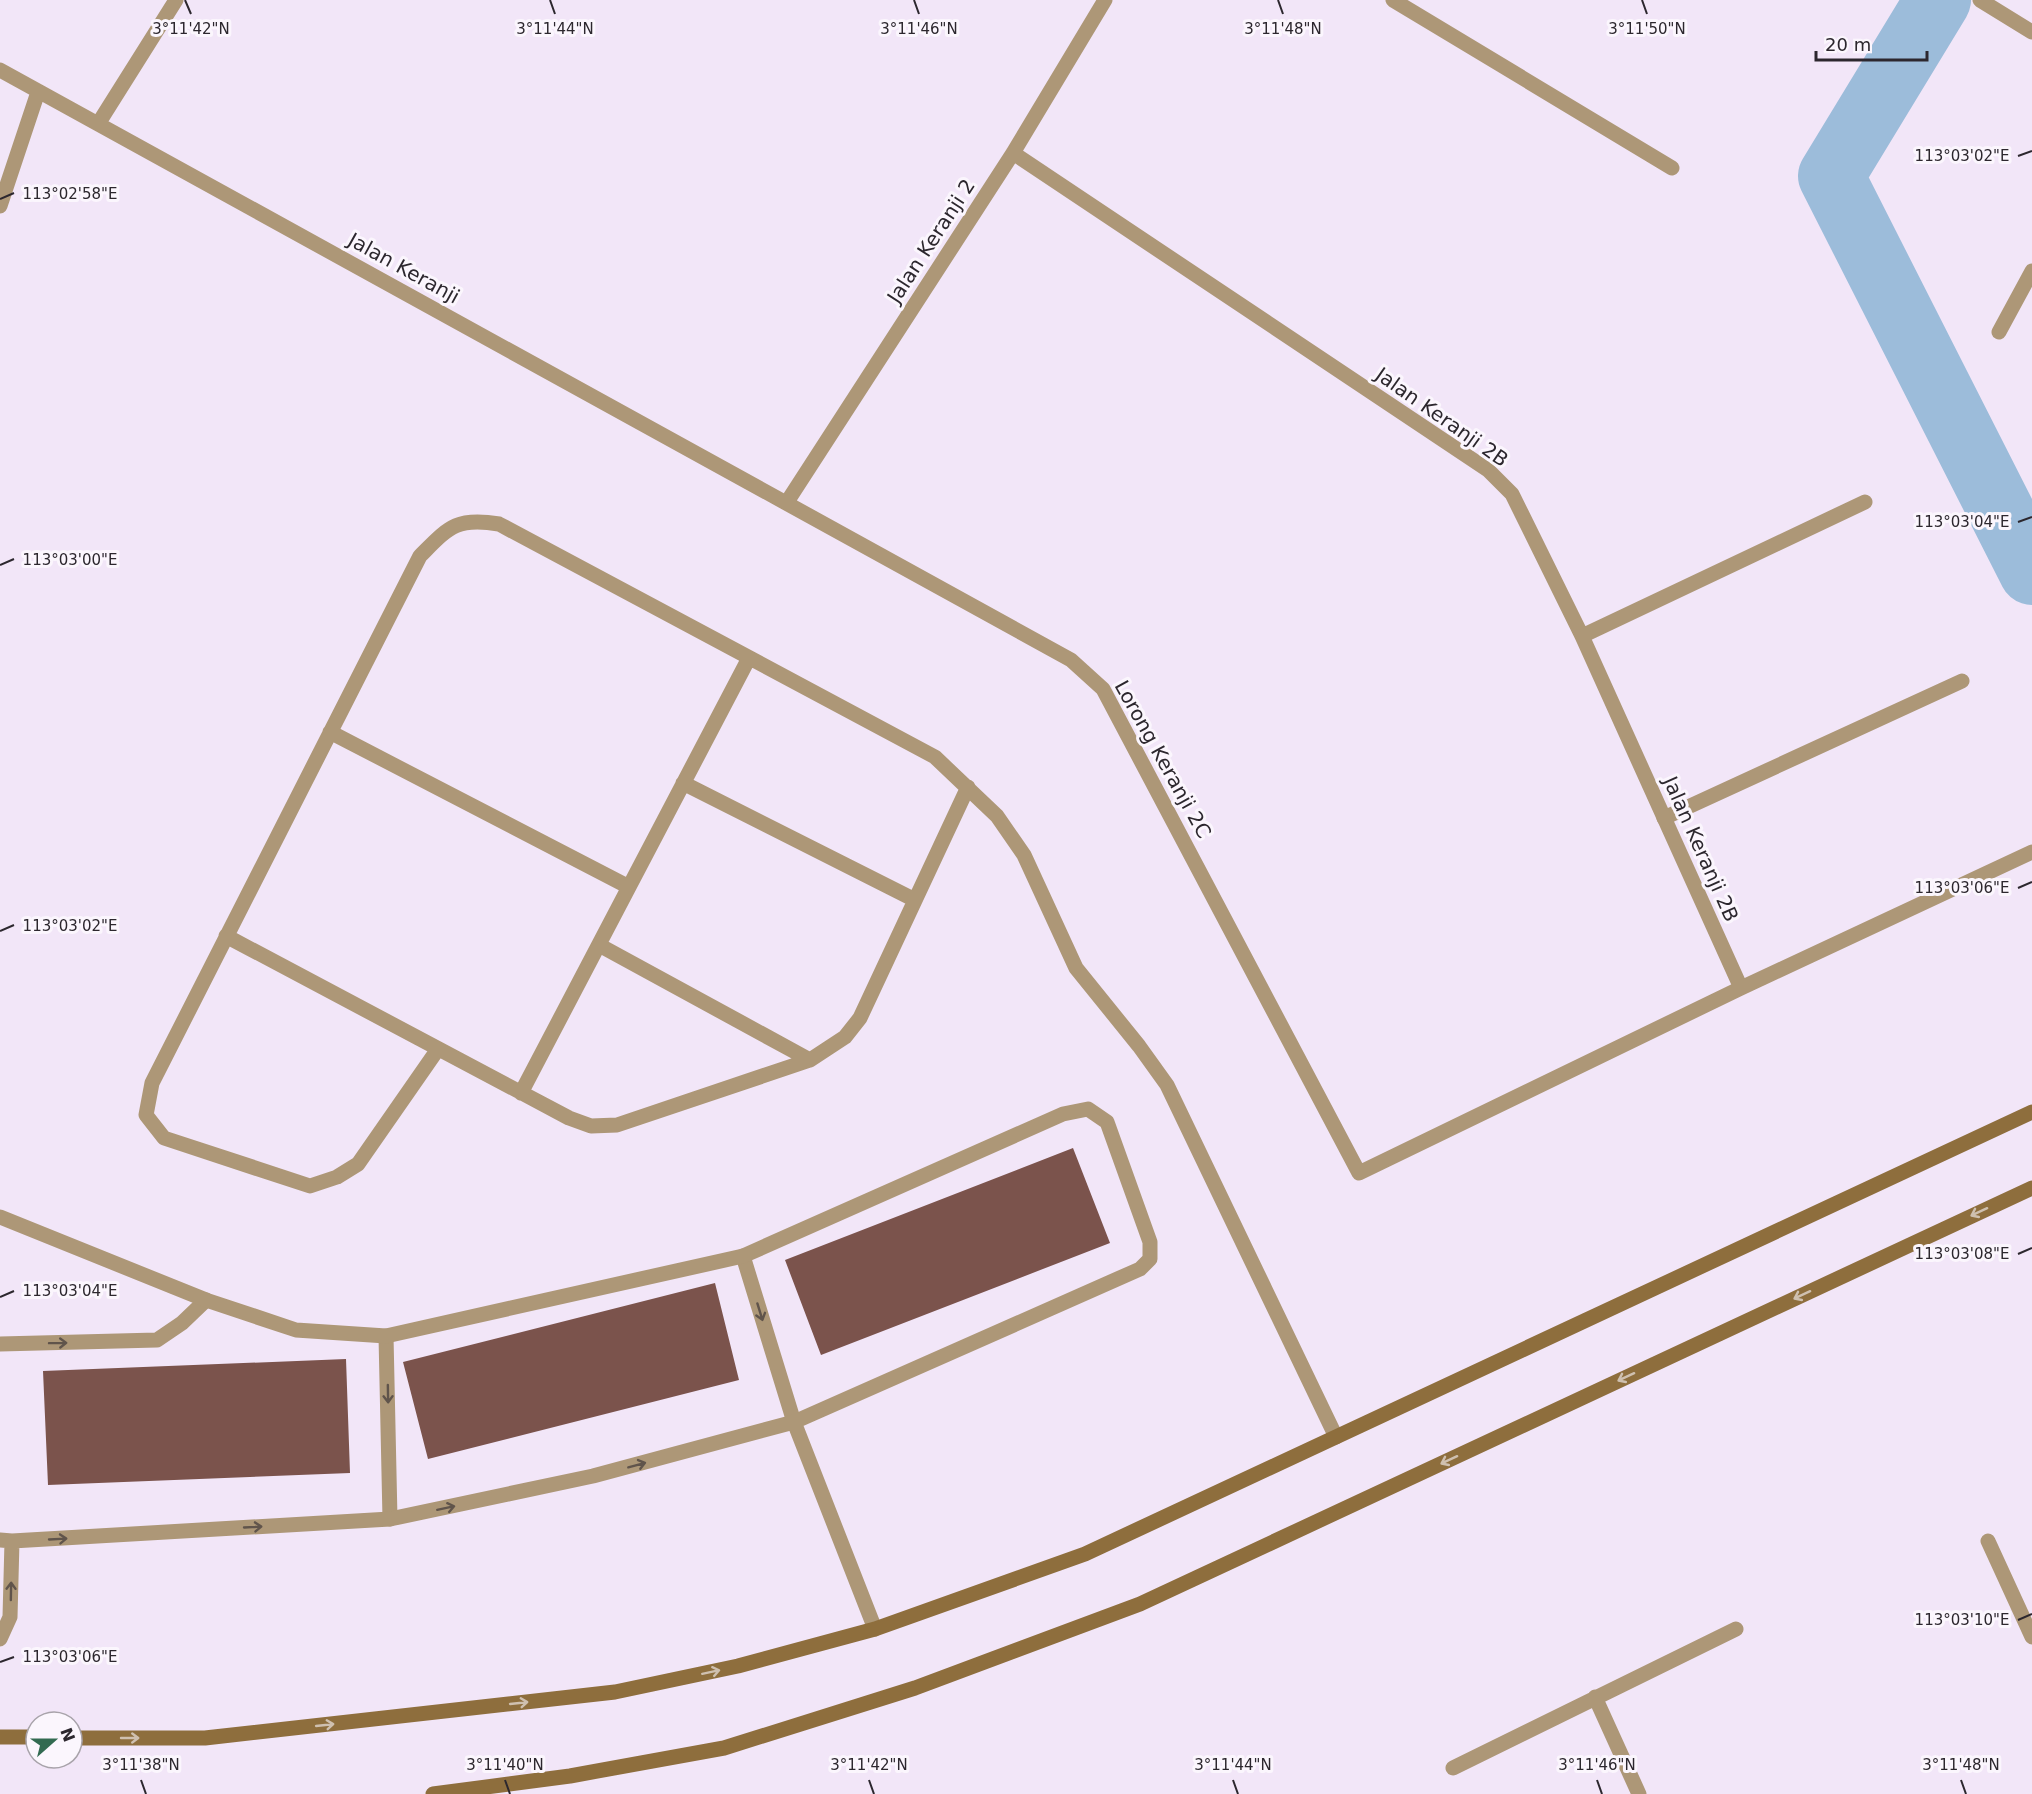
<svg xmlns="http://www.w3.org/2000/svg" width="2032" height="1794" viewBox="0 0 2032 1794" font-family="'DejaVu Sans',sans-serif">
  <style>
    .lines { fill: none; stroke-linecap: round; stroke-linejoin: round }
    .river { stroke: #9cbcda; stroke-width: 66 }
    .building { fill: #7b534c }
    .lane { stroke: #ad9777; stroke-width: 15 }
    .street { stroke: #ad9777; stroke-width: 15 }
    .secondary { stroke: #8e6e3d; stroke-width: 15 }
    .oneway { stroke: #cfc0b0 }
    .oneway2 { stroke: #60544b }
    .ticks { fill: none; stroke: #2c272e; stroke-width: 2 }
    .labels { text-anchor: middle; stroke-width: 6; stroke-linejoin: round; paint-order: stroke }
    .street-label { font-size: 20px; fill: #2c272e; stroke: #fbf6fd }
    .ticks-label { font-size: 15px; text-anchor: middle; fill: #2c272e; stroke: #fbf6fd; stroke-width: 6; stroke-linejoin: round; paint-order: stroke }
  </style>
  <rect width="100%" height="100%" fill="#f2e6f8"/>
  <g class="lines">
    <!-- river -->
    <path class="river" d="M 1938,0 L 1831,176 L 2032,572"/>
  </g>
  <!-- building -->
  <path class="building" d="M 1073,1148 L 1110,1243 L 821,1355 L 785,1260 Z
    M 715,1283 L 739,1380 L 428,1459 L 403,1362 Z
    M 346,1359 L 350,1473 L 48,1485 L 43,1371 Z"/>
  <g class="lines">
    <!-- lane -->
    <path class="lane" d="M 330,732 L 629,887
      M 683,783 L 915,900
      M 1664,818 L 1962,681
      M 226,936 L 569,1118 L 591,1126 L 617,1125 L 810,1060 L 845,1037 L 860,1018 L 968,787
      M 599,945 L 810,1060
      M 438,1049 L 358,1164 L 337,1177 L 310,1186 L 164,1138 L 146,1115 L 152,1083 L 420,556 C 449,527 456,517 499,524 L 935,757 L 997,816 L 1024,855 L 1076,968 L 1139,1046 L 1167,1085 L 1336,1437
      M 521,1093 L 749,658
      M 743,1256 L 794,1422
      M 386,1336 L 390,1519
      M 0,1344 L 157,1340 L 182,1323 L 206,1300"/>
    <!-- street -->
    <path class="street" d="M 1393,0 L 1672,168
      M 1980,0 L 2032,32
      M 0,70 L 1071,660 L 1103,689 L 1359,1173 L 1741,988 L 2032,852
      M 98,124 L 176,0
      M 1013,153 L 1488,470 L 1512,494 L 1582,636 L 1741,988
      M 0,206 L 38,92
      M 1999,332 L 2032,271
      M 787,502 L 1013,153 L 1105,0
      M 1582,636 L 1865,502
      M 0,1217 L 206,1300 L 296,1330 L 386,1336 L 743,1256 L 1063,1114 L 1088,1109 L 1107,1122 L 1150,1242 L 1150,1259 L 1140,1269 L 794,1422 L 593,1476 L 390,1519 L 12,1541 L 0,1540
      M 794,1422 L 875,1629
      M 1988,1541 L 2032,1637
      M 0,1639 L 10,1617 L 12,1541
      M 1595,1697 L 1639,1794
      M 1453,1768 L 1736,1629"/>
    <!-- secondary -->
    <path class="secondary" d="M 0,1737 L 36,1737
      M 72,1738 L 205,1738 L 615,1692 L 738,1666 L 875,1629 L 1085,1554 L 2032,1112
      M 433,1794 L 570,1776 L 724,1748 L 915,1688 L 1140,1604 L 2032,1188"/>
  </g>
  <!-- one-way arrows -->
  <defs><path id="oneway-shaft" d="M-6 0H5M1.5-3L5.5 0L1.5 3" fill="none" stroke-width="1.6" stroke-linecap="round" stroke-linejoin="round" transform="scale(1.5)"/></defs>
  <g class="oneway">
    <use href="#oneway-shaft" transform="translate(1979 1212) rotate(155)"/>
    <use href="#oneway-shaft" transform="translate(1802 1295) rotate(155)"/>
    <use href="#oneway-shaft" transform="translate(1626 1377) rotate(155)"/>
    <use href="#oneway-shaft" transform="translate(1449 1460) rotate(155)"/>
    <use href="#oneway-shaft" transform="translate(711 1672) rotate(-12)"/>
    <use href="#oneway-shaft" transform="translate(519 1703) rotate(-6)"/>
    <use href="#oneway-shaft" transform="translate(325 1725) rotate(-6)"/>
    <use href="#oneway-shaft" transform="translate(130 1738)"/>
  </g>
  <g class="oneway2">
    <use href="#oneway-shaft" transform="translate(760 1312) rotate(73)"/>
    <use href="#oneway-shaft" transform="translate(58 1343) rotate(-1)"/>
    <use href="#oneway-shaft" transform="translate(388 1394) rotate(89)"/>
    <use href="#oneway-shaft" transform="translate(637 1465) rotate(-15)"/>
    <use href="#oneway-shaft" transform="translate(446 1508) rotate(-12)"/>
    <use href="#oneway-shaft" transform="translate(253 1527) rotate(-3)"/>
    <use href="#oneway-shaft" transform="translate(58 1539) rotate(-3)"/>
    <use href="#oneway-shaft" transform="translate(11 1591) rotate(-89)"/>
  </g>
  <!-- ticks -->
  <path class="ticks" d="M 185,0 L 191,14M 550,0 L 555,14M 914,0 L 919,14M 1278,0 L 1283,14M 1642,0 L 1647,14M 2018,156 L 2032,151M 0,199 L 14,193M 2018,522 L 2032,517M 0,565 L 14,559M 2018,888 L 2032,882M 0,931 L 14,925M 2018,1254 L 2032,1248M 0,1297 L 14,1291M 2018,1620 L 2032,1614M 0,1662 L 14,1657M 141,1780 L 146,1794M 505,1780 L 510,1794M 869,1780 L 874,1794M 1233,1780 L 1238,1794M 1597,1780 L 1602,1794M 1961,1780 L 1966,1794"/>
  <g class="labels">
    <!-- street labels -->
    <g class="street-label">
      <text transform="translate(931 241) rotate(-57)" y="7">Jalan Keranji 2</text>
      <text transform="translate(404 268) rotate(29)" y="7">Jalan Keranji</text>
      <text transform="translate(1442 417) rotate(35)" y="7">Jalan Keranji 2B</text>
      <text transform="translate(1163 759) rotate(61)" y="7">Lorong Keranji 2C</text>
      <text transform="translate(1701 849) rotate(66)" y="7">Jalan Keranji 2B</text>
    </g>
  </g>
  <g class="ticks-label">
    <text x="1647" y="34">3°11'50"N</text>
    <text x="191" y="34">3°11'42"N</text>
    <text x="555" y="34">3°11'44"N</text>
    <text x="919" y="34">3°11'46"N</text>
    <text x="1283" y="34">3°11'48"N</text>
    <text x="1962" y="161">113°03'02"E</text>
    <text x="70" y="199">113°02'58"E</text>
    <text x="1962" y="527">113°03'04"E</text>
    <text x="70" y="565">113°03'00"E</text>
    <text x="1962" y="893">113°03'06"E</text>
    <text x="70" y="931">113°03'02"E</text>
    <text x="1962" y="1259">113°03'08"E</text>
    <text x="70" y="1296">113°03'04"E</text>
    <text x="1962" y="1625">113°03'10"E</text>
    <text x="70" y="1662">113°03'06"E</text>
    <text x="141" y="1770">3°11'38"N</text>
    <text x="505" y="1770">3°11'40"N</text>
    <text x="869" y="1770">3°11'42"N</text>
    <text x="1233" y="1770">3°11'44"N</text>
    <text x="1597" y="1770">3°11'46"N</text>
    <text x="1961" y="1770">3°11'48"N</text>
  </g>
  <!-- north arrow -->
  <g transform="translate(54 1740) rotate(69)"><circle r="28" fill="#fbf6fd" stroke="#a8a3aa" stroke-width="1.5"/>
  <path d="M0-4.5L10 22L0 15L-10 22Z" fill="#326a51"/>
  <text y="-9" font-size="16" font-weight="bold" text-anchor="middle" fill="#2c272e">N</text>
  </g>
  <!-- scale -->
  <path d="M1816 51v9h111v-9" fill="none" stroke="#2c272e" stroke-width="3"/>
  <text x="1825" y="51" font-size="18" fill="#2c272e" stroke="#fbf6fd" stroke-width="4.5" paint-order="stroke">20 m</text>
</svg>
